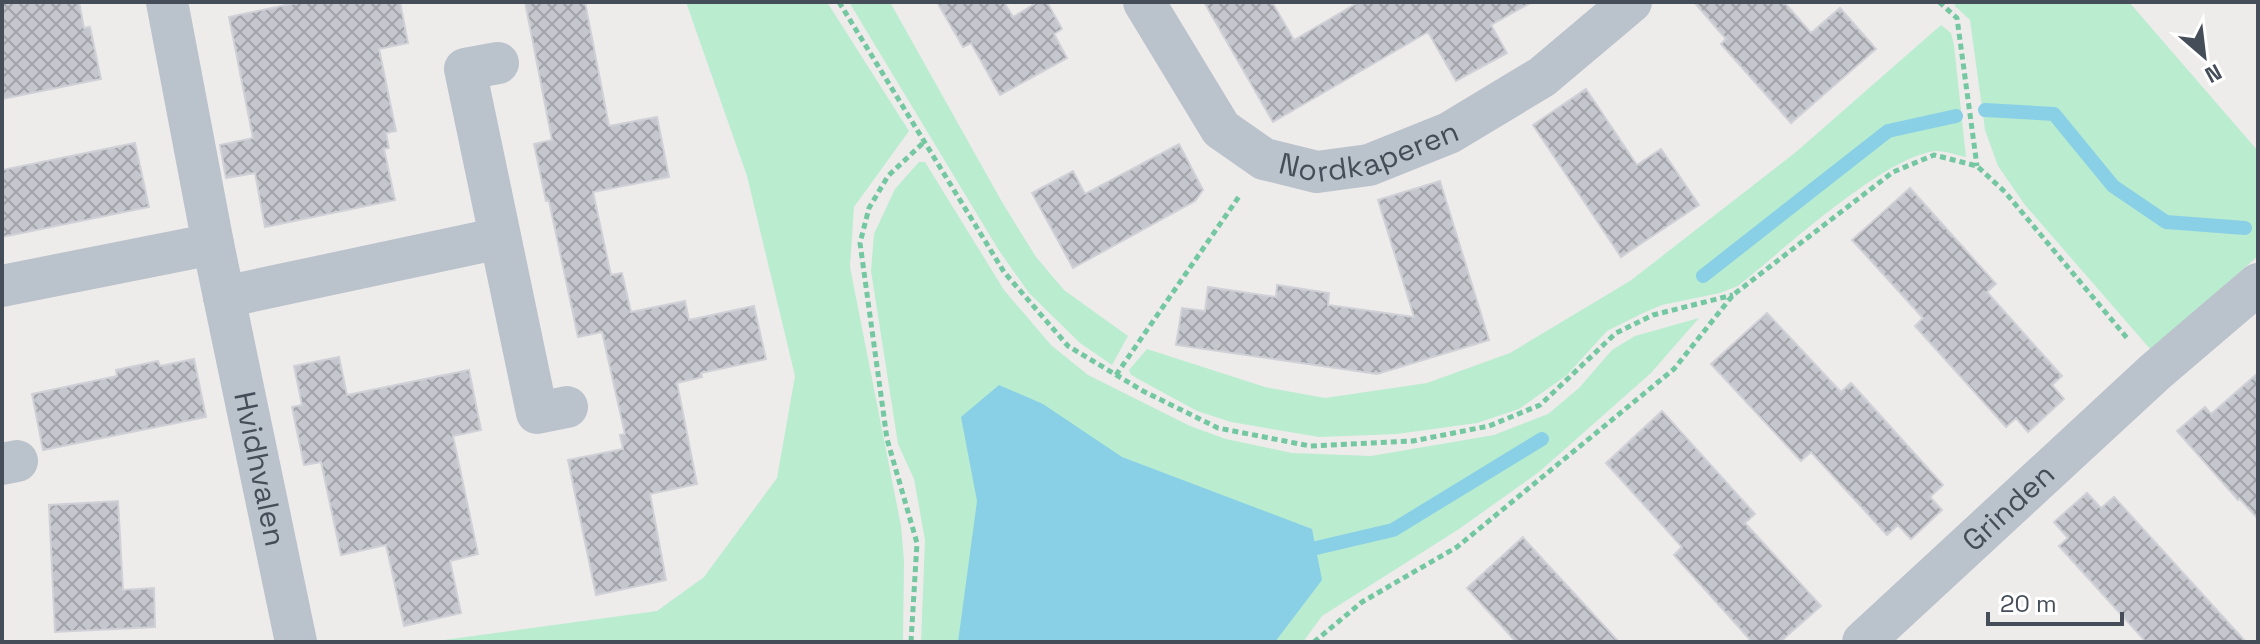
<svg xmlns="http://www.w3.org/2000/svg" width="2260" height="644" viewBox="0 0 2260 644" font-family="'Space Grotesk',sans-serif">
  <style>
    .green { fill: #baeccf }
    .water { fill: #89d0e7 }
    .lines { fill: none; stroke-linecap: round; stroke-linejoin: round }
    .stream { stroke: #89d0e7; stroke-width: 14 }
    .building { fill: url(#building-cross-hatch); stroke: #d0d1d7; stroke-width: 2 }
    .path { stroke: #74c8a1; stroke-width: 5; stroke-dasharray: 6 4; stroke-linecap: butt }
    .street { stroke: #bac2cb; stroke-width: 42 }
    .labels { text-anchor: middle; stroke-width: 6; stroke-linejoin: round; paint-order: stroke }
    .street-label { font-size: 30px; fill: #454e58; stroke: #fff }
  </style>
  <defs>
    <pattern id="building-cross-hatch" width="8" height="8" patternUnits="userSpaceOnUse" patternTransform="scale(2)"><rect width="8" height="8" fill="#c5c7ce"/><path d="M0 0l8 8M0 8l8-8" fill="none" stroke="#a2a4aa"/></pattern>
  </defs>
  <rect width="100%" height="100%" fill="#eeebeb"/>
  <!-- green -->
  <path class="green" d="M 686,2 L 827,2 L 909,131 L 854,207 L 850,267 L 901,526 L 904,561 L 903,642 L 429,642 L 657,611 L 704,577 L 777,478 L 795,376 L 747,176 Z
    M 849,2 L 890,2 L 1002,202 L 1036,257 L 1064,290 L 1128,336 L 1112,365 L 1080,343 L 1029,293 L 998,249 Z
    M 1957,2 L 2129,2 L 2258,151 L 2258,256 L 2151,350 L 2025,205 L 1998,166 L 1985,130 L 1970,20 L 1954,5 Z
    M 1941,25 L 1951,33 L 1954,45 L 1966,157 C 1957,155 1945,151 1936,151 C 1884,156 1781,252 1738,286 L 1720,293 L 1662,305 L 1643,313 L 1607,331 L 1567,375 L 1519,409 L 1477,423 L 1397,434 L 1319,437 L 1231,422 L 1197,411 L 1131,375 L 1129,370 L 1147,349 L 1265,387 L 1325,398 L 1427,383 L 1510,353 L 1630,281 L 1796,152 Z
    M 919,162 L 925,162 L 1004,290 L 1051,345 L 1088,375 L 1190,426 L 1226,439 L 1292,453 L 1371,456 L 1494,435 L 1548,414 L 1579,388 L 1612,350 L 1635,336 L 1699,318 L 1651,373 L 1539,472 L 1459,529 L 1322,616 L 1303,642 L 921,642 L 925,540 L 914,479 L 898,444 L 871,271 L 874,234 L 895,189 Z"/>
  <!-- water -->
  <path class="water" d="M 999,385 L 1043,404 L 1122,457 L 1312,529 L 1322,580 L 1275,642 L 958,642 L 977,501 L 961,417 Z"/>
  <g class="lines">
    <!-- stream -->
    <path class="stream" d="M 1985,110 L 2054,114 L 2113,186 L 2166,222 L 2245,228
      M 1703,276 L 1888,131 L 1956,116
      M 1316,548 L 1393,530 L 1542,439"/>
  </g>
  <!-- building -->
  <path class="building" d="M 2,2 L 79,2 L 84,28 L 90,27 L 101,79 L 2,99 Z
    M 300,2 L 400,2 L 408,43 L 379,49 L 396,131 L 386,133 L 389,148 L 384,149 L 395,200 L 265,227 L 255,173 L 226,178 L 220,145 L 253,138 L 229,17 Z
    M 525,2 L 585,2 L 609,126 L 657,117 L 669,177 L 593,192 L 611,275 L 622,273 L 631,312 L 685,301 L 689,320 L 754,306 L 766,359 L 701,373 L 702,377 L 677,383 L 697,484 L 650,494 L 666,580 L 596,595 L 568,460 L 623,449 L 620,435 L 625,434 L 602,332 L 578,337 L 549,201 L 546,201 L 534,144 L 552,140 Z
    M 937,2 L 1004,2 L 1013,17 L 1038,2 L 1047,2 L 1062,29 L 1054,34 L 1067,58 L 1000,95 L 971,43 L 963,47 Z
    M 1204,2 L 1272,2 L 1294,40 L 1359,2 L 1532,2 L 1491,25 L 1507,53 L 1456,81 L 1428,32 L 1273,122 Z
    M 1694,2 L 1784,2 L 1811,33 L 1840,8 L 1876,49 L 1791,123 L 1721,44 L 1726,39 Z
    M 1586,89 L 1637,165 L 1661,149 L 1699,205 L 1621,257 L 1533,125 Z
    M 135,143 L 149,207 L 2,237 L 2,170 Z
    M 1179,144 L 1203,190 L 1195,201 L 1073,268 L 1032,193 L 1073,171 L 1085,194 Z
    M 1440,181 L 1489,340 L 1377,374 L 1176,345 L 1182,308 L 1205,311 L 1208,287 L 1276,297 L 1277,285 L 1329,293 L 1328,305 L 1414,317 L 1378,200 Z
    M 1910,188 L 1996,284 L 1987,292 L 2062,376 L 2052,385 L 2064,399 L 2028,432 L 2016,418 L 2006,427 L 1915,326 L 1923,318 L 1852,240 Z
    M 1767,313 L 1841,392 L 1851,383 L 1943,485 L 1930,497 L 1942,510 L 1911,539 L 1898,525 L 1887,535 L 1811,452 L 1801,461 L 1711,364 Z
    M 339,357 L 347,395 L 469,370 L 481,430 L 453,436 L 478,554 L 450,561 L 461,613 L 404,626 L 386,545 L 341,555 L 321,462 L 304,465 L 292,407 L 302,405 L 294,366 Z
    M 194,359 L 206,417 L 43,450 L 32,394 L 117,376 L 116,370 L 158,361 L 160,366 Z
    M 2258,373 L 2258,519 L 2239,498 L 2238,500 L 2177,431 L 2205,407 L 2211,414 Z
    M 1662,411 L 1755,514 L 1745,523 L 1821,606 L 1780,642 L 1752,642 L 1674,555 L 1682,547 L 1606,463 Z
    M 2087,493 L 2101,508 L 2114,497 L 2246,642 L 2146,642 L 2059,546 L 2068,538 L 2054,522 Z
    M 118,501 L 123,590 L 154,588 L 155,627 L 55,632 L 49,505 Z
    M 1523,537 L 1525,540 L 1619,642 L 1516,642 L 1467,588 Z"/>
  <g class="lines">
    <!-- path -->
    <path class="path" d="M 839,2 L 1004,272 L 1068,346 L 1143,391 L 1218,428 L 1310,446 L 1413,441 L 1489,426 L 1540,405 L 1616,333 L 1653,315 L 1733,295
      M 1939,2 L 1957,18 L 1977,166
      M 1116,375 L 1240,195
      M 911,642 L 917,543 L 887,439 L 860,243 L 869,208 L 888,176 L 924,142
      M 1314,642 L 1362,602 L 1457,547 L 1674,369 L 1733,295 L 1893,172 L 1934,155 L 1977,166 L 2005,192 L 2127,338"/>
    <!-- street -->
    <g class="street">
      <path id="s1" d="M 167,2 L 213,244 L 296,642"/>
      <path id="s2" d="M 1144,2 L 1221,129 L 1264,159 L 1317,172 L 1369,165 L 1449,133 L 1542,77 L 1631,2"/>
      <path d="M 498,63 L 465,69 L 537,413 L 567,407"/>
      <path d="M 2,286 L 213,244"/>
      <path d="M 224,297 L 500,238"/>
      <path d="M 2,464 L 17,461"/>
      <path id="s3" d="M 1863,642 L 2155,372 L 2258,284"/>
    </g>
  </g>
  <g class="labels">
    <!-- street labels -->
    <g class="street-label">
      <text dy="10" stroke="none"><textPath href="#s2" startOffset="310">Nordkaperen</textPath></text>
      <text dy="10" stroke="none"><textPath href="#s1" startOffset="476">Hvidhvalen</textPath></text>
      <text dy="10" stroke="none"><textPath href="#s3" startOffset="198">Grinden</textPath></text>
    </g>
  </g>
  <!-- border -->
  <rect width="2260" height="644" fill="none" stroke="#454e58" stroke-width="8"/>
  <!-- north arrow -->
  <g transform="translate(2204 56) rotate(152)" stroke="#ffffff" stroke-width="6" paint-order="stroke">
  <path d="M0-6L14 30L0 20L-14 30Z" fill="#454e58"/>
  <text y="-12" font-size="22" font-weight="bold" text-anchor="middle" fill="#454e58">N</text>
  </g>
  <!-- scale -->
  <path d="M1988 612v12h134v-12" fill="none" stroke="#454e58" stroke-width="4"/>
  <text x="2000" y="612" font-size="24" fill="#454e58" stroke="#ffffff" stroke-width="6" paint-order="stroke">20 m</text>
</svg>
